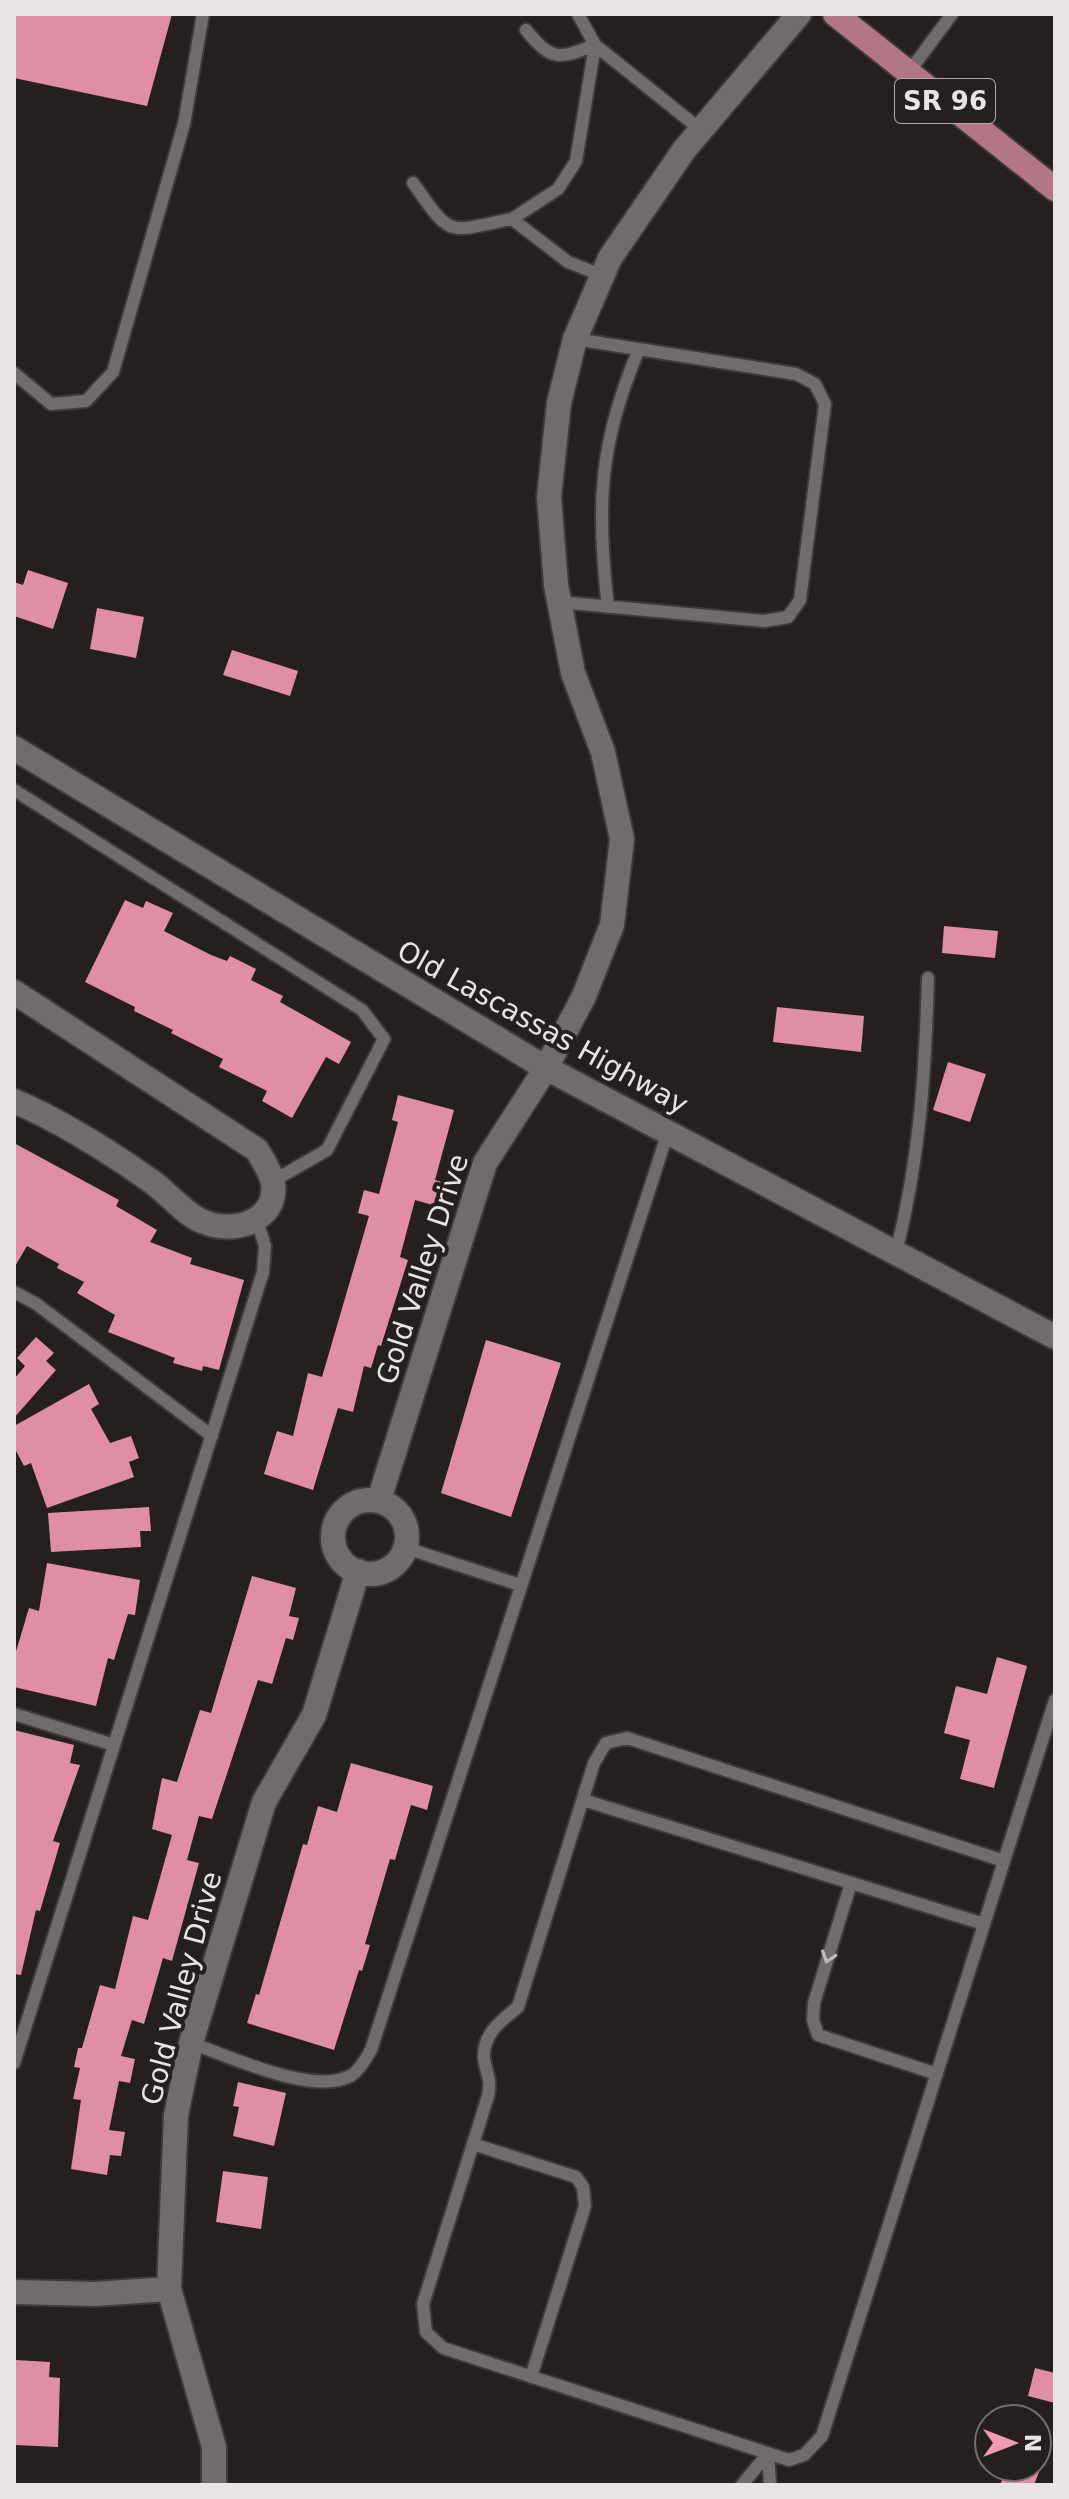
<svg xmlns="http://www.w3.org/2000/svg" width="1069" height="2499" viewBox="0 0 1069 2499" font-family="'DejaVu Sans',sans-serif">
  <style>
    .building { fill: #e08ea3 }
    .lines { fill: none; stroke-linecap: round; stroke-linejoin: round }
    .lane-casing { stroke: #3e393a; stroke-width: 16 }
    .street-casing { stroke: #3e393a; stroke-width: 28 }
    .primary-casing { stroke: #3e393a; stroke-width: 28 }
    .lane { stroke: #726b6d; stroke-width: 12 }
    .street { stroke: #726b6d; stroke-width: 24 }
    .primary { stroke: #b37687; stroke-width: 24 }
    .oneway { stroke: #bfbabb }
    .labels { text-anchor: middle; stroke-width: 8; stroke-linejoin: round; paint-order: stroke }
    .shield { fill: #251f20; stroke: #aea9aa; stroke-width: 2 }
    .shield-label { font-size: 26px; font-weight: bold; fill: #e8e4e5 }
    .street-label { font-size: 28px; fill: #e8e4e5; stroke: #251f20 }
  </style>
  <rect width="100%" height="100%" fill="#251f20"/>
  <!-- building -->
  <path class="building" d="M 14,14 L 172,14 L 147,106 L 14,78 Z
    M 28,570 L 68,583 L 53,629 L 14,616 L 14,582 L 23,585 Z
    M 97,608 L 144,617 L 136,658 L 90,649 Z
    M 232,650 L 298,671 L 290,696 L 223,675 Z
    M 125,900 L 143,908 L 146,901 L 173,913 L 164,931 L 211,955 L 227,961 L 230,956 L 256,969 L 251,980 L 283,996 L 280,1002 L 351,1042 L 339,1064 L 326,1057 L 292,1118 L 262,1101 L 267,1091 L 219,1067 L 223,1059 L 171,1033 L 173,1030 L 134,1011 L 135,1007 L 85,982 Z
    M 944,926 L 998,931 L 995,958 L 942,953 Z
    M 777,1007 L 864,1016 L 861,1052 L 773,1042 Z
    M 948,1062 L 986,1074 L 970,1122 L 933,1110 Z
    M 398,1095 L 454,1110 L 435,1180 L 442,1182 L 436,1206 L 415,1200 L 400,1257 L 408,1260 L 381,1346 L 378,1345 L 371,1368 L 364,1366 L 353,1412 L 338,1408 L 313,1490 L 264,1474 L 277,1431 L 293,1436 L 308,1373 L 322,1377 L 369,1216 L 358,1213 L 364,1190 L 379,1194 L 398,1122 L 392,1120 Z
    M 14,1143 L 119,1200 L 116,1206 L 157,1230 L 150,1242 L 192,1258 L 190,1264 L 244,1280 L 219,1370 L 203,1366 L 202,1371 L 173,1363 L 175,1358 L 108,1332 L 115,1315 L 77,1293 L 84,1282 L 57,1268 L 59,1264 L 27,1246 L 14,1268 Z
    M 36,1337 L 54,1353 L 46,1361 L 56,1370 L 14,1418 L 14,1379 L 25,1366 L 17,1358 Z
    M 486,1340 L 561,1363 L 511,1517 L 441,1493 Z
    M 89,1384 L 99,1404 L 91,1409 L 110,1443 L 131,1436 L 139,1458 L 129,1462 L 134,1477 L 47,1508 L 31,1463 L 24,1466 L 14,1447 L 14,1426 Z
    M 149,1507 L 151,1531 L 140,1531 L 141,1547 L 51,1552 L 48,1513 Z
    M 47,1563 L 140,1580 L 135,1615 L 128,1614 L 114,1660 L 108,1658 L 96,1706 L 14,1687 L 14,1658 L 29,1608 L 39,1611 Z
    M 252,1576 L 296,1588 L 289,1616 L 299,1618 L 293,1640 L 286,1638 L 272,1684 L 258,1680 L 212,1819 L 199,1816 L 187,1860 L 199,1863 L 172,1961 L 163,1958 L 144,2024 L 132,2020 L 121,2056 L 135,2059 L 130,2083 L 119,2081 L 109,2130 L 125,2132 L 121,2156 L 110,2155 L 107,2175 L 71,2169 L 81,2100 L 73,2099 L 80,2068 L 74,2067 L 78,2048 L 82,2048 L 100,1985 L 115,1989 L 133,1916 L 148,1920 L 172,1835 L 152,1829 L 162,1778 L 177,1782 L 200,1710 L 211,1713 Z
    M 997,1657 L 1027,1666 L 994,1788 L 960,1779 L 970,1740 L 944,1733 L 956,1686 L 987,1694 Z
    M 14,1730 L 74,1745 L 70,1763 L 80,1765 L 53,1841 L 60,1843 L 40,1911 L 36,1910 L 21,1975 L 14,1974 Z
    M 351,1763 L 433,1786 L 427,1810 L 411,1805 L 395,1860 L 390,1859 L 365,1944 L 370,1945 L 362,1971 L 359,1970 L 334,2050 L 247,2023 L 256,1994 L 259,1995 L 303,1844 L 307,1845 L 318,1806 L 337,1812 Z
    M 238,2082 L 286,2093 L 274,2146 L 233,2136 L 239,2107 L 233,2106 Z
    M 223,2171 L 268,2177 L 261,2229 L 216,2222 Z
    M 15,2360 L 50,2362 L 49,2377 L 60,2378 L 58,2447 L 14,2445 Z
    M 1035,2368 L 1055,2373 L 1055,2403 L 1028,2396 Z
    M 1007,2467 L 1026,2467 L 1039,2472 L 1034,2485 L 1000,2485 Z"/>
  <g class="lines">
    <defs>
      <path id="lane" d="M 526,30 C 552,62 559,59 595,45 L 578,14
        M 909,72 L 952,14
        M 413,183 C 453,239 445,232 512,219
        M 601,275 L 568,262 L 512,219 L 558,189 L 576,161 L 595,45 L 701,130
        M 14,373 L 51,404 L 86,401 L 113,372 L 184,124 L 203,14
        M 559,602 L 764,621 L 788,617 L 800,600 L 825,404 L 815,384 L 796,374 L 575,339
        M 608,607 C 596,506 599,443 639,349
        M 14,790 L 362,1010 L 384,1039 L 327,1150 L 273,1181
        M 896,1253 C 920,1157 925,1076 928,978
        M 14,1292 L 35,1303 L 212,1436
        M 406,1548 L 520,1585
        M 14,1714 L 114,1745
        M 583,1800 L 984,1924
        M 1004,1861 L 627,1738 L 606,1743 L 594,1763 L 518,2007 C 501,2021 483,2033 484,2058 C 486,2075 492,2077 488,2096 L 423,2304 L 426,2332 L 443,2348 L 789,2460 L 804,2455 L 822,2436 L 1055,1700
        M 851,1883 L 814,2003 L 813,2020 L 818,2035 L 937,2074
        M 191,2043 C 231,2057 315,2097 352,2075 C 360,2070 366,2058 371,2050 L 668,1132
        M 14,2063 L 263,1272 L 265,1246 L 257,1221
        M 473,2144 L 576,2177 L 583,2187 L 585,2206 L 531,2377
        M 742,2485 L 768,2453 L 770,2485"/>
      <path id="street" d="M 14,748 L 546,1068 L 1055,1337
        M 14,992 L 257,1150 C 262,1159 271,1172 273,1183 C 278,1222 233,1234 204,1222 C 185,1215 168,1193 151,1181 C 107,1150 63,1122 14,1101
        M333 1537a37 37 0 1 1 74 0a37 37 0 1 1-74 0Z
        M 379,1500 L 485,1163 L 546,1068 L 584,996 L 612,925 L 622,839 L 603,752 L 573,673 L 556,585 L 549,497 L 559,403 L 575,339 L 610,258 L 684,150 L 799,14
        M 14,2292 L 95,2294 L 169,2289
        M 214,2485 L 214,2447 L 169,2289 L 176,2115 L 191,2043 L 264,1802 L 314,1715 L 358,1571"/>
      <path id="primary" d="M 835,14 L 1055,189"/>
    </defs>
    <!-- lane casing -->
    <use href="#lane" class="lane-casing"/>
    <!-- street casing -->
    <use href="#street" class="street-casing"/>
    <!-- primary casing -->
    <use href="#primary" class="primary-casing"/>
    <!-- lane -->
    <use href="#lane" class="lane"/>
    <!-- street -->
    <use href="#street" class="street"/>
    <!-- primary -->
    <use href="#primary" class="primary"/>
  </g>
  <!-- one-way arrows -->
  <defs><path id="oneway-chevron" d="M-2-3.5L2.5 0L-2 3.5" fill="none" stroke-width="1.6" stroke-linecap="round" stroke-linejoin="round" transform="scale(2)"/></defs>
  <use class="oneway" href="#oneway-chevron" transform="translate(828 1957) rotate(108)"/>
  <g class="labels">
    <!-- shield labels -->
    <rect class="shield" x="895" y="79" width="100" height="44" rx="6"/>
    <g class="shield-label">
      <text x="945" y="110">SR 96</text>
    </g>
    <!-- street labels -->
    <g class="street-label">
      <text transform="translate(543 1027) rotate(29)" y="10">Old Lascassas Highway</text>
      <text transform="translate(422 1269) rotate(-72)" y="10">Gold Valley Drive</text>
      <text transform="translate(181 1988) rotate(-75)" y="10">Gold Valley Drive</text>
    </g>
  </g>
  <!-- border -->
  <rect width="1069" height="2499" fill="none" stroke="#e8e4e5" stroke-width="32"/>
  <!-- north arrow -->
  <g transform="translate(1013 2443) rotate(90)"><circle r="38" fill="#251f20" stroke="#736e6f" stroke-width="2"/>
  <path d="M0-6L14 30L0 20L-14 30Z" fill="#f19ab1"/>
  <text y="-12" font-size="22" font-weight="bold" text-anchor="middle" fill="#e8e4e5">N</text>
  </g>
</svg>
